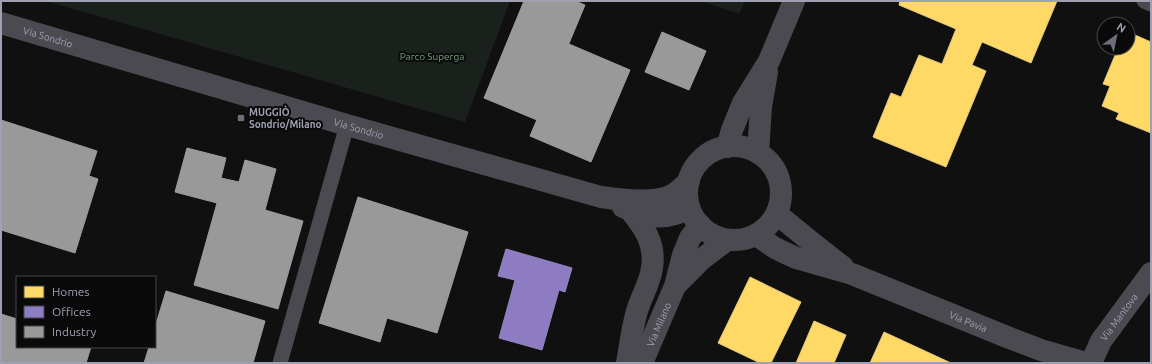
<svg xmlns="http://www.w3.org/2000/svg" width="1152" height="364" viewBox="0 0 1152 364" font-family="Ubuntu,sans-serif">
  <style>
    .green { fill: #1a201b }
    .homes { fill: #ffd966; stroke: #e2c87d }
    .offices { fill: #8e7cc3; stroke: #9387be }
    .industry { fill: #999; stroke: #9b9ba1 }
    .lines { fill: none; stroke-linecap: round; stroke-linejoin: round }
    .service { stroke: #4a4a50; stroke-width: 15 }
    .minor { stroke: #4a4a50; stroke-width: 22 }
    .tertiary { stroke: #4a4a50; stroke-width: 22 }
    .poi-dot { fill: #6d6e7a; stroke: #0a0a0b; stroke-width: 1.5 }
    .labels { text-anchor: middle; stroke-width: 4; stroke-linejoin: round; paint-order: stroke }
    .street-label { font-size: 10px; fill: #9fa1b3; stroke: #0a0a0b }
    .park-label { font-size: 10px; fill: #749f7f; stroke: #0a0a0b }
    .poi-label { font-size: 10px; font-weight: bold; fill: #9fa1b3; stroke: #0a0a0b; text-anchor: start }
  </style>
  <rect width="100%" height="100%" fill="#101010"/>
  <!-- green -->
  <path class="green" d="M 46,1 L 510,1 L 465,122 Z
    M 701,1 L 745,1 L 739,14 Z"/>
  <!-- homes -->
  <path class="homes" d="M 900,1 L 1057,1 L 1031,63 L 982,42 L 972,65 L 986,71 L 946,167 L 873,137 L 891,93 L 901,97 L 919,55 L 942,64 L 956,29 L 899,5 Z
    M 1128,32 L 1151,42 L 1151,133 L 1116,119 L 1119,113 L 1102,106 L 1110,86 L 1103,84 L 1118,48 L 1128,48 Z
    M 750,277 L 801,302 L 771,363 L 760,363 L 718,343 Z
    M 814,321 L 846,335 L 834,363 L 796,363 Z
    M 884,332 L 951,363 L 870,363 Z"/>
  <!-- offices -->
  <path class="offices" d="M 506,249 L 572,268 L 565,292 L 559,290 L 542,350 L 499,338 L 515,280 L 498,276 Z"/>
  <!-- industry -->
  <path class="industry" d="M 524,1 L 575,1 L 585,5 L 537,120 L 484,98 Z
    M 662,32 L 706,51 L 689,90 L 645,72 Z
    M 569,44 L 630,70 L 591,162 L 530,136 Z
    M 1,120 L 97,151 L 89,176 L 98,179 L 75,253 L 1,230 Z
    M 187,148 L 226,158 L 221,178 L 239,182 L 245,160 L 276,169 L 265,210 L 303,221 L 278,309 L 194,285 L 217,203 L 175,192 Z
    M 358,197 L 468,232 L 437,333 L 387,318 L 380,342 L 319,323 Z
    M 166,291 L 265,321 L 253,363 L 144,363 L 149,347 L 155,347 L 155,327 Z
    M 1,314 L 17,319 L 17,347 L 91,347 L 86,363 L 1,363 Z"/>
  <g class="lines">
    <!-- service -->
    <path class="service" d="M 1144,1 L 1151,4
      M 280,363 L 347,125"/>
    <!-- minor -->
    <g class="minor">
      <path id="s1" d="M 1,23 L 347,125 L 601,197 C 621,200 654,204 672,195 C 678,192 684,186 689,181"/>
      <path d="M 623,207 C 639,214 657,220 675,214 C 680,213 685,210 689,208"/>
      <path d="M 777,214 L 810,241 L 843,267"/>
      <path id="s2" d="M 756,235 L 775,248 L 796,258 L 852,274 L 1007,337 L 1041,350 L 1086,363"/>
      <path id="s3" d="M 1091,363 L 1101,341 L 1151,273"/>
    </g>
    <!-- tertiary -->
    <g class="tertiary">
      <circle cx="734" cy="193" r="47"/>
      <path d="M 727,147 L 732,130 L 743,103 L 769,61 L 794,1"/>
      <path d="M 758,153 L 761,107 L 767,72"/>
      <path d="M 676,285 L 702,259 L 727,240"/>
      <path d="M 627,363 C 630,346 632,328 637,311 C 641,297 650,283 652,268 C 656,244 644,227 630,210"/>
      <path id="s4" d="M 642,363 L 675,286 L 683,255 L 690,238 L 700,225"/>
    </g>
  </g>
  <!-- markers -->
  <rect class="poi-dot" x="237" y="114" width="8" height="8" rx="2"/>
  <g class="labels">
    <!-- street labels -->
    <g class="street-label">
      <text dy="4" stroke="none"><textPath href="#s1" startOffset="49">Via Sondrio</textPath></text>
      <text dy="4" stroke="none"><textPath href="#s1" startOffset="373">Via Sondrio</textPath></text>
      <text dy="4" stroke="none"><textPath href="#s3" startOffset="54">Via Mantova</textPath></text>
      <text dy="4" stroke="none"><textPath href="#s2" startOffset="230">Via Pavia</textPath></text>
      <text dy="4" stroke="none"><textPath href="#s4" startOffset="42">Via Milano</textPath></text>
    </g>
    <!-- park labels -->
    <g class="park-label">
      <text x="432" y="60">Parco Superga</text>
    </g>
    <!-- poi labels -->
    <g class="poi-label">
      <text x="249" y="116">MUGGIÒ<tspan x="249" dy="12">Sondrio/Milano</tspan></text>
    </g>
  </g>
  <!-- border -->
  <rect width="1152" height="364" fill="none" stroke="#9fa1b3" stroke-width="4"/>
  <!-- legend -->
  <rect x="16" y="276" width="140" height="72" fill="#0a0a0b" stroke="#46464e"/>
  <rect x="24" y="286" width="20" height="12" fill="#ffd966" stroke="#46464e"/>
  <text x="52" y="296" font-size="12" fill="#9fa1b3">Homes</text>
  <rect x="24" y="306" width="20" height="12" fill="#8e7cc3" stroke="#46464e"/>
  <text x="52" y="316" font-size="12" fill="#9fa1b3">Offices</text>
  <rect x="24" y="326" width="20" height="12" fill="#999999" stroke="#46464e"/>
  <text x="52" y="336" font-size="12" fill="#9fa1b3">Industry</text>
  <!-- north arrow -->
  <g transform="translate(1116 36) rotate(33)"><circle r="19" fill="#0a0a0b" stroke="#46464e"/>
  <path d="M0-3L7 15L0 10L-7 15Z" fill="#6d6e7a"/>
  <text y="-6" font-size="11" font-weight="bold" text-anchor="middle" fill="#9fa1b3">N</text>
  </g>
</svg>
